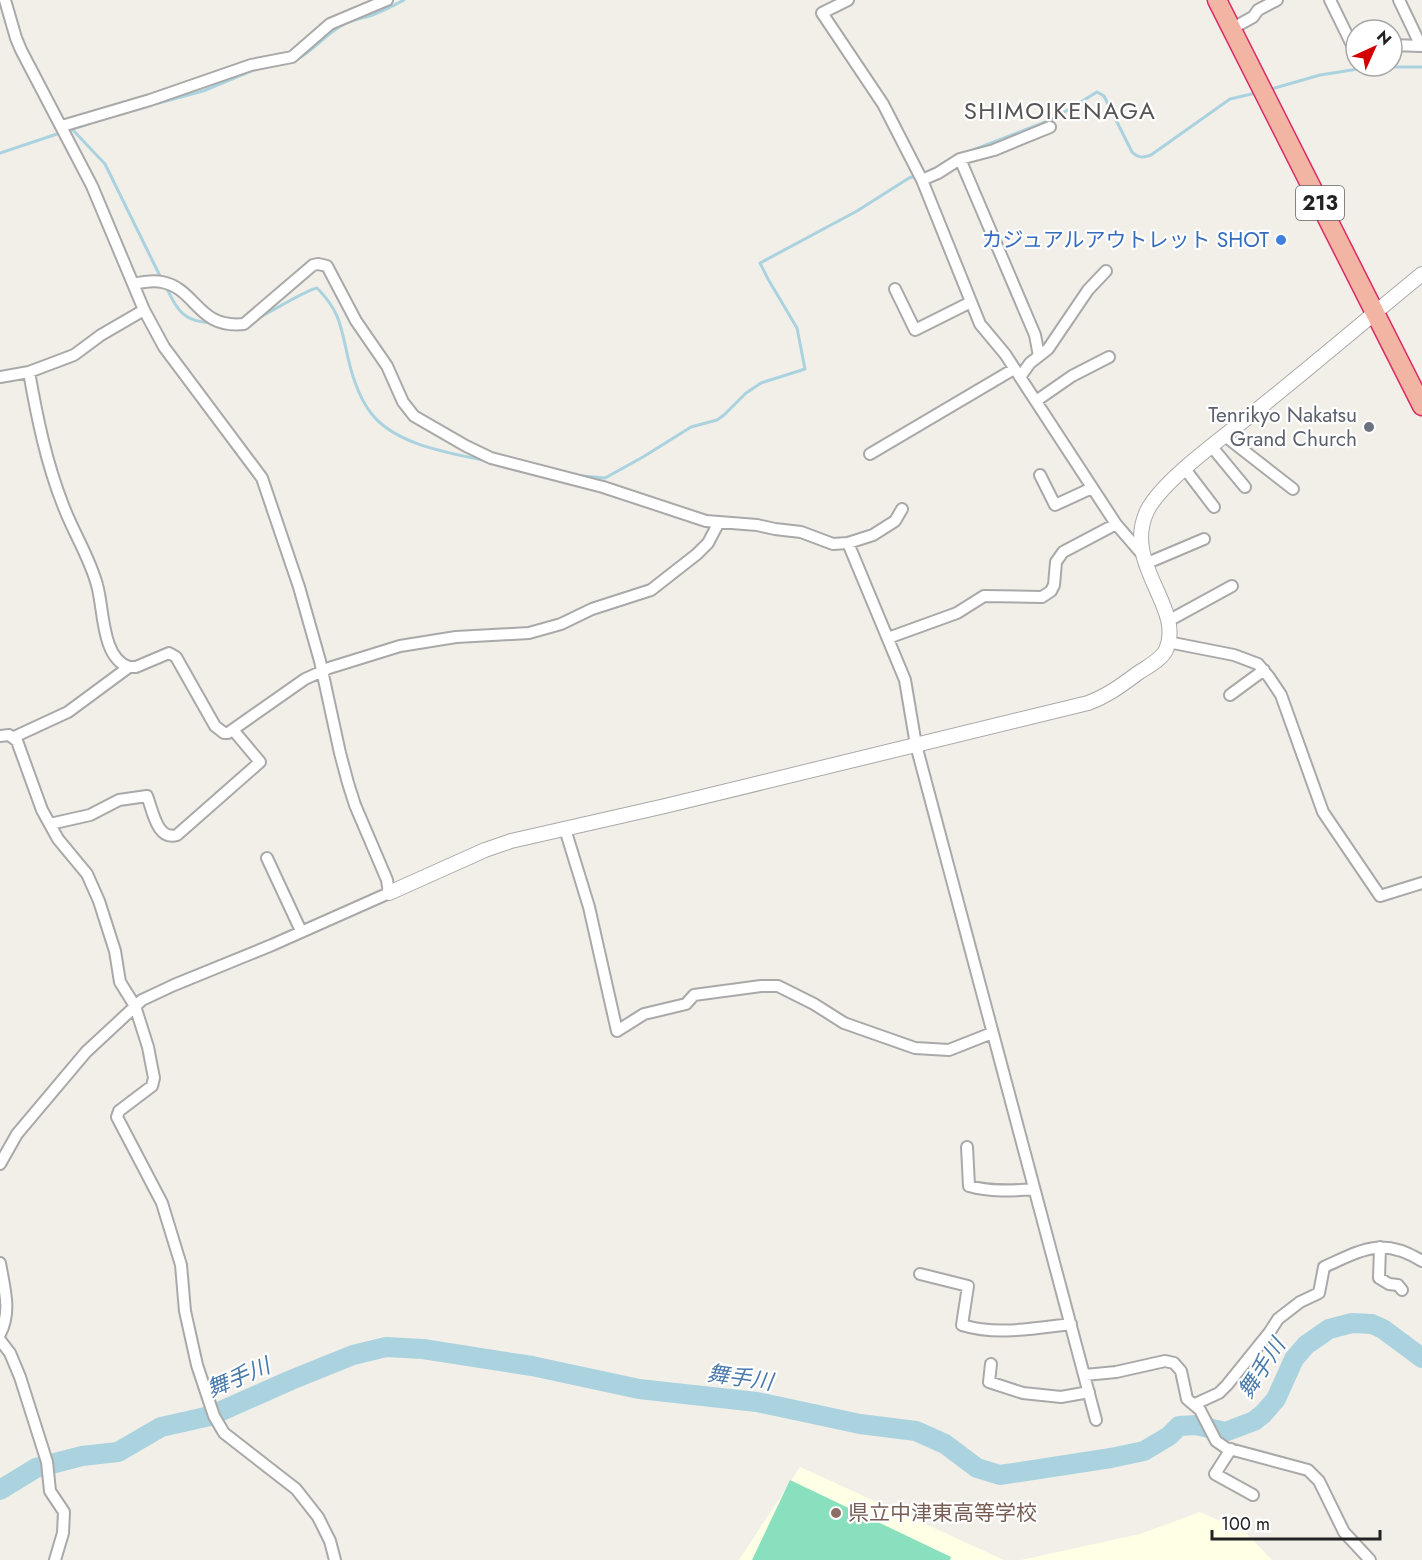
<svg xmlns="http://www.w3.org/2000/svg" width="1422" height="1560" viewBox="0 0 1422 1560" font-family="Jost,'Noto Sans JP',sans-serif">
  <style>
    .education { fill: #ffffe5 }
    .pitch { fill: #88e0be }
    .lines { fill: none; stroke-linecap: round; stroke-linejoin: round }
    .stream { stroke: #aad3df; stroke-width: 3 }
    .river { stroke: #aad3df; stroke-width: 20 }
    .minor-casing { stroke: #a9a9a9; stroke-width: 14 }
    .tertiary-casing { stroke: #a9a9a9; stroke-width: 16 }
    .trunk-casing { stroke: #dc2a67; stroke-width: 21 }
    .minor { stroke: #fff; stroke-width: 10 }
    .tertiary { stroke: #fff; stroke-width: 14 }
    .trunk { stroke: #f2b4a3; stroke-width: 18 }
    .shop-dot { fill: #3f7fe0; stroke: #fff; stroke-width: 2 }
    .worship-dot { fill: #6b7280; stroke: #fff; stroke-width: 2 }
    .education-dot { fill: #8d6e63; stroke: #fff; stroke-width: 2 }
    .labels { text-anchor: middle; stroke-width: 4.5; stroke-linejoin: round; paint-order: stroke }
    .shield { fill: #fff; stroke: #646464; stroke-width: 1.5 }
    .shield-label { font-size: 20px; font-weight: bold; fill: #222 }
    .shop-label { font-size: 21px; fill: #366cbe; stroke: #fff; text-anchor: end }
    .worship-label { font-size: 21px; fill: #5b616d; stroke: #fff; text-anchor: end }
    .education-label { font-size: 21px; fill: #785e54; stroke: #fff; text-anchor: start }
    .water-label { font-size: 22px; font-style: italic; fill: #4a7aab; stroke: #fff }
    .quarter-label { font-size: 24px; letter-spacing: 1.5px; fill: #555; stroke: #fff }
  </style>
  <rect width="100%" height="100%" fill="#f2efe9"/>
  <!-- education -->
  <path class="education" d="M 800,1467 L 1004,1560 L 739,1560 Z
    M 1200,1512 L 1245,1532 L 1272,1560 L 1021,1560 L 1140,1534 Z"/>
  <!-- pitch -->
  <path class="pitch" d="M 790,1480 L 951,1557 L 950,1560 L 752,1560 Z"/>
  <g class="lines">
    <!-- stream -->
    <path class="stream" d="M 277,65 C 307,62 319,38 344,24 C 353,19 365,18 375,14 C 385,10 395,5 404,0
      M 1268,90 L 1320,75 L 1371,67 L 1422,67
      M 155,104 L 203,91 L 259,68
      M 72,129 L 105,164 L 161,278
      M 66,131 L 88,124
      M 973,150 L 1053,119 L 1097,92 L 1104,96 L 1132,152 C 1138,158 1143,158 1151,155 L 1230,99 L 1256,93
      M 0,153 L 60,133
      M 933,170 L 945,162
      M 166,287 C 178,311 183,322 213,323
      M 258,318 C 269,313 308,289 317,288 C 340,311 341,327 348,358 C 352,375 360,399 371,413 C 395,445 450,453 487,461
      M 582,476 L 605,478 L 643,457 L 691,427 L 717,420 L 724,415 L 746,393 L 761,383 L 805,369 L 797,328 L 768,279 L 760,263 L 857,211 L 909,178 L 918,175"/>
    <!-- river -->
    <path class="river" d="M 0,1490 L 36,1468 L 82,1456 L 118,1452 L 161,1427 L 210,1416 L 291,1380 L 353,1355 L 386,1347 L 423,1349 L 532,1366 L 639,1389 L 757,1402 L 860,1424 L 916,1431 L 945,1444 L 977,1468 L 1000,1475 L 1111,1458 L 1144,1451 L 1169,1436 L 1179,1426 L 1196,1425 L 1225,1432 L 1254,1421 L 1263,1414 L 1276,1399 L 1294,1359 L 1306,1345 L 1329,1329 L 1352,1323 L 1372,1324 L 1383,1329 L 1422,1358"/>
    <defs>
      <path id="minor" d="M 848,0 L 822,13 L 883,104 L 922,180 L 980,324 L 1005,354 L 1116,524 L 1141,553
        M 1330,0 L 1354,49 L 1356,49
        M 1231,29 L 1253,17 L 1258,10 L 1277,0
        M 1392,45 L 1421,46 L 1399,0
        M 62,126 L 150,100 L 251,65 L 292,57 L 330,24 L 387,0
        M 960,159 L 994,150 L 1050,127
        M 922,180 L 938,173 L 960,159 L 1035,335 L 1039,356
        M 133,284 C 142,282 153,280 162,282 C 197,289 197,329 244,324 L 313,265 L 318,264 L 327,266 L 356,321 L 387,366 L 403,402 L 414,416 L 466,446 L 491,458 L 603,487 L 706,521 L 757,525 L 775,529 L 801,532 L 833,544 L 848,543 L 873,535 L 895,521 L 902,509
        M 895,289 L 915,330 L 971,302
        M 29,372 C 37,417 46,462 63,505 C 73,532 90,558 97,585 C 104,608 101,658 129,667
        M 0,377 L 29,372 L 74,355 L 101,335 L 144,310
        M 1020,377 L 1030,363 L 1048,349 L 1088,290 L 1106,271
        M 1036,401 L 1072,376 L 1109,357
        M 1225,436 L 1293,489
        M 1212,447 L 1245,487
        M 870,454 L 1014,369
        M 1185,469 L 1214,507
        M 1040,475 L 1055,505 L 1092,488
        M 848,543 L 905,680 L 916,745 L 1096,1420
        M 1145,564 L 1204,539
        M 1168,621 L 1232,586
        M 888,638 L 957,613 L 984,596 L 1042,597 L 1051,591 L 1054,585 L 1056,562 L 1063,552 L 1116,524
        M 1168,642 L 1234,655 L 1258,664 L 1269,677 L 1281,695 L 1323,812 L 1380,896 L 1422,883
        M 1230,695 L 1264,670
        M 0,736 L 9,735 L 17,741 L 42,810 L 58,839 L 87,874 L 99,901 L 115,951 L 120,982 L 135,1006 L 148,1047 L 154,1078 L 152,1086 L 119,1111 L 117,1117 L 162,1203 L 181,1265 L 185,1311 L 197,1365 L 214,1416 L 224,1433 L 296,1489 L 318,1517 L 330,1541 L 335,1560
        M 14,737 L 68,712 L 129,667 L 136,667 L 169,653 L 176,657 L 215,726 L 224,733 L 228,733 L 305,679 L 329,668 L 400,646 L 456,637 L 529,633 L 561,624 L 592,609 L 651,590 L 697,554 L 708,543 L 719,522
        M 50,824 L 90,815 L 119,800 L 147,796 C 153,811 157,841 177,835 L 260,762 L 234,731
        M 565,829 L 589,907 L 617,1031 L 644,1014 L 686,1004 L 694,995 L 761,986 L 778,986 L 814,1004 L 844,1023 L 915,1048 L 949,1050 L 992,1033
        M 267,858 L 301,931
        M 967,1147 L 969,1186 C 990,1192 1012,1191 1034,1189
        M 0,1164 L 17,1134 L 86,1052 L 142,1000 L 174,985 L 272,945 L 389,893 L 387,880 L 355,805 L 348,783 L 340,753 L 320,661 L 299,587 L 262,478 L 164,347 L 144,310 L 92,186 L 21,50 L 16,38 L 5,0
        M 1380,1247 L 1379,1278 L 1389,1284 L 1398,1285 L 1402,1290
        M 0,1263 C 4,1287 12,1311 0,1334
        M 920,1274 L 968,1286 L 962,1325 C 997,1336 1035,1328 1071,1324
        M 0,1340 L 10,1353 L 20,1377 L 47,1462 L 50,1491 L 64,1512 L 63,1533 L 55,1560
        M 991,1364 L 989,1382 L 1023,1393 L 1061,1397 L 1089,1392
        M 1085,1375 L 1116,1372 L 1165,1361 L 1174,1363 L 1181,1371 L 1187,1399 L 1200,1410 L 1216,1441 L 1226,1448 L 1308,1470 L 1319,1481 L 1344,1532 L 1370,1560
        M 1195,1404 L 1219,1393 L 1227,1385 L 1269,1333 L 1278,1319 L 1300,1302 L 1319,1293 L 1324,1267 C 1362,1250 1382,1236 1422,1261
        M 1231,1449 L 1215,1474 L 1253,1495"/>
      <path id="tertiary" d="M 389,893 L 485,850 L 511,841 L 665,806 L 1088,703 C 1107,696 1122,685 1138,673 C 1147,667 1161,660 1166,650 C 1185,607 1122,565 1147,511 C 1163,479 1228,434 1257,410 C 1313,365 1367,319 1422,274"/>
      <path id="trunk" d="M 1217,0 L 1422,406"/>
    </defs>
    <!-- minor casing -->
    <use href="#minor" class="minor-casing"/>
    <!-- tertiary casing -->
    <use href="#tertiary" class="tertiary-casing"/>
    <!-- trunk casing -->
    <use href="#trunk" class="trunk-casing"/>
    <!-- minor -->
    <use href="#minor" class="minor"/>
    <!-- tertiary -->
    <use href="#tertiary" class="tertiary"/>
    <!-- trunk -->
    <use href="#trunk" class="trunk"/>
  </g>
  <!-- markers -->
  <circle class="shop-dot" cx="1281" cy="240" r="6"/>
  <circle class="worship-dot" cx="1369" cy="427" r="6"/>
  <circle class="education-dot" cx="836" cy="1513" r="6"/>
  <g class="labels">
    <!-- shield labels -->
    <rect class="shield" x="1296" y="186" width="48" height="34" rx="4.5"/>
    <g class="shield-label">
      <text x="1320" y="210">213</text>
    </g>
    <!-- shop labels -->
    <g class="shop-label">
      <text x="1269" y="247">カジュアルアウトレット SHOT</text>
    </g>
    <!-- worship labels -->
    <g class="worship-label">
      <text x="1357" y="422">Tenrikyo Nakatsu<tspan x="1357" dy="24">Grand Church</tspan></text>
    </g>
    <!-- education labels -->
    <g class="education-label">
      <text x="848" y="1520">県立中津東高等学校</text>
    </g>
    <!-- water labels -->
    <g class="water-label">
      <text transform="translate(1261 1368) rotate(-57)" y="8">舞手川</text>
      <text transform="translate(238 1377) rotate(-23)" y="8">舞手川</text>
      <text transform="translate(740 1377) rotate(8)" y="8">舞手川</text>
    </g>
    <!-- quarter labels -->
    <g class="quarter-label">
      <text x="1060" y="119">SHIMOIKENAGA</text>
    </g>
  </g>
  <!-- north arrow -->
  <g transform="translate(1374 48) rotate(45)"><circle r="28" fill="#ffffff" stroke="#a7a7a7" stroke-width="1.5"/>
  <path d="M0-4.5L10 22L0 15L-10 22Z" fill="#d40000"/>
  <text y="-9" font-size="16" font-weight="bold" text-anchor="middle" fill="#222222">N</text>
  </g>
  <!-- scale -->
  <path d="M1212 1530v9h168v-9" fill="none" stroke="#222222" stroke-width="3"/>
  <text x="1221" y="1530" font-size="18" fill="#222222" stroke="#ffffff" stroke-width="4.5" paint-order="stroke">100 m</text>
</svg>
